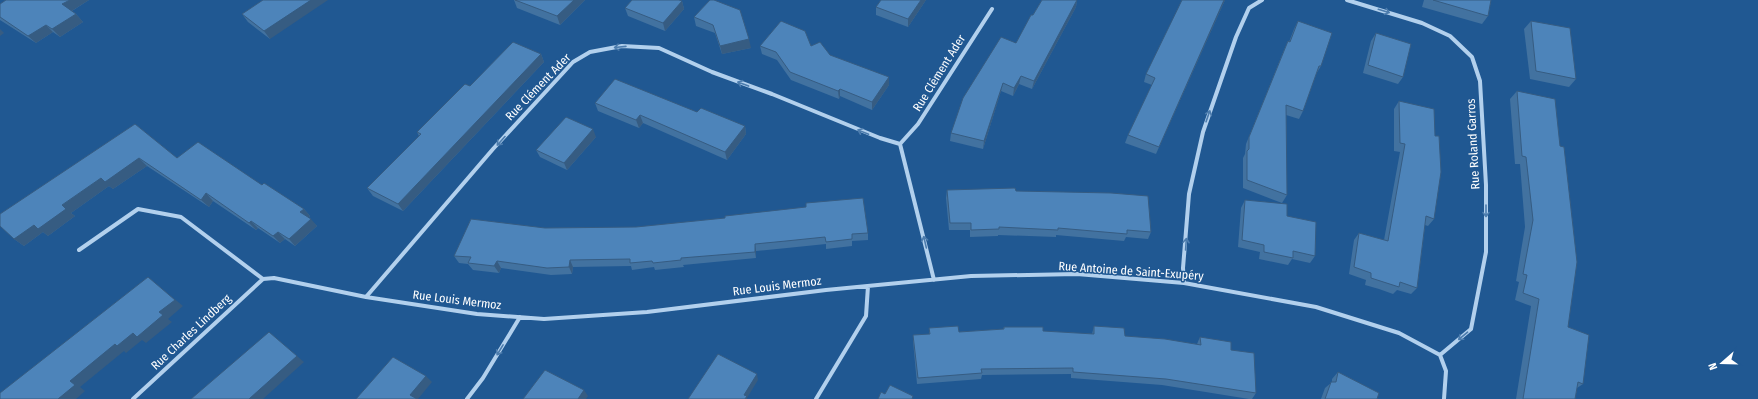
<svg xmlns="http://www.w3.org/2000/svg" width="1758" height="399" viewBox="0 0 1758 399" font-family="'Fira Sans Condensed',sans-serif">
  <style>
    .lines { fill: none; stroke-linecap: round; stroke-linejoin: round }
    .street { stroke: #b2d0ed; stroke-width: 4 }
    .wall { fill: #4272a0 }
    .shaded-wall { fill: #365c82 }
    .building { fill: #4d84ba; stroke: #365c82 }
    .oneway { stroke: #4c7cad }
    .labels { text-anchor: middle; stroke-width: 3; stroke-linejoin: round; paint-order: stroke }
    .street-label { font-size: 12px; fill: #fff; stroke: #205892 }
  </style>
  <rect width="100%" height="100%" fill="#205892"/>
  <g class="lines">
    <!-- street -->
    <path class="street" d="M 1347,0 L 1422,23 L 1450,36 L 1472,57 L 1480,81 L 1486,185 L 1486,252 L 1471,329 L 1440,355
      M 900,144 L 918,124 L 992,9
      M 900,144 L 934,280
      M 79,250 L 138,209 L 181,217 L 263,279 L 274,278 L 366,297 L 477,314 L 544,319 L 647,312 L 826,290 L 971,276 L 1077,274 L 1184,283 L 1316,307 L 1399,333 L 1440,355 L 1446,371 L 1444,399
      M 1184,283 L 1183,268 L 1189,194 L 1203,132 L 1236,37 L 1249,8 L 1262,0
      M 366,297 L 493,149 L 573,62 L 590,52 L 622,46 L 659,48 L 712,72 L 772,94 L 880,138 L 900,144
      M 133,399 L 263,279
      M 467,399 L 483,378 L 520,317
      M 816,399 L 866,316 L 868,286"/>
  </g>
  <!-- wall -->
  <path class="wall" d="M 6,0 L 89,0 L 72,11 L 76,14 L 83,22 L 60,37 L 53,32 L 36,43 L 0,20 L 0,4 Z
    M 263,0 L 270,39 L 248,22 L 242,14 Z
    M 514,0 L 585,0 L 560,25 L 517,8 Z
    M 710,0 L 751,48 L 722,54 L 715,33 L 696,26 L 694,17 Z
    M 926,0 L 908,27 L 876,15 L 876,7 Z
    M 1042,0 L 1077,0 L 1076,7 L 1032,89 L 1019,84 L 1013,96 L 1001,91 L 983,149 L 950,141 L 951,133 L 1016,43 Z
    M 1225,0 L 1156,154 L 1125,143 L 1128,135 L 1152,85 L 1144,82 L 1146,74 Z
    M 1424,0 L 1491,0 L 1488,16 L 1482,24 L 1422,7 Z
    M 682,1 L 684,9 L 665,31 L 628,16 L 625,8 Z
    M 1298,21 L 1321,66 L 1316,74 L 1303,111 L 1299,119 L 1286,115 L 1287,195 L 1282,203 L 1243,188 L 1243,158 L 1245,154 L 1246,144 L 1284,50 L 1288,41 L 1289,42 L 1294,29 Z
    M 1531,21 L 1576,79 L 1569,87 L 1530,79 L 1524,29 Z
    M 1376,33 L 1403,77 L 1398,84 L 1363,73 L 1371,41 Z
    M 760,46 L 811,46 L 830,55 L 889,85 L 872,110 L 840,96 L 839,99 L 791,80 L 777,60 L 762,54 Z
    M 541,54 L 544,62 L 403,211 L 373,196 L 367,188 L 419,136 L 417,132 L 470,86 Z
    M 1517,91 L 1568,327 L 1583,384 L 1577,388 L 1575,399 L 1516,399 L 1531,306 L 1515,300 L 1519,282 L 1516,281 L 1525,227 L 1520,164 L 1515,164 L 1510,99 Z
    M 1399,101 L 1434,219 L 1428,226 L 1425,225 L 1417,288 L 1411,294 L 1397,290 L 1393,294 L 1379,289 L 1365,285 L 1366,280 L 1349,274 L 1354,240 L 1359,233 L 1384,240 L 1400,152 L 1394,151 L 1394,109 Z
    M 595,103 L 697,112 L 745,126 L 746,134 L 727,160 L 643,123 L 639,128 L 598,111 Z
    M 135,124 L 177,158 L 262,185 L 304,209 L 310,216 L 308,218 L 317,226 L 295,246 L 285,239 L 280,243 L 258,228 L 256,230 L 213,201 L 209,207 L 147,166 L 113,189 L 109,186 L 71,213 L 75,216 L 48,236 L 43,232 L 24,246 L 14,239 Z
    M 596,137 L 567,170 L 540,157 L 536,150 Z
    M 947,190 L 1016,191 L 1151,232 L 1148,239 L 1126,237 L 1124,241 L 1056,235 L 1056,237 L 998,235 L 998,236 L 970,237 L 970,230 L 949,230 L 946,198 Z
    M 1245,200 L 1287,216 L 1315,256 L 1310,263 L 1292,259 L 1288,265 L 1259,259 L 1260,252 L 1238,247 L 1241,208 Z
    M 545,228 L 868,233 L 868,240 L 852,241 L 852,246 L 826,249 L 826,244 L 787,248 L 756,251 L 756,258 L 683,265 L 684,267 L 655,270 L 654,267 L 632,270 L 631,266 L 573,267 L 572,274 L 551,275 L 501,268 L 499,273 L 473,270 L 468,264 L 459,263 L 454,256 Z
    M 1094,326 L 1125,336 L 1197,344 L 1200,337 L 1231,350 L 1256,393 L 1252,399 L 1249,399 L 1162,385 L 1071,378 L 1071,374 L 982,375 L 981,379 L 917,384 L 913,341 L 913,335 L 929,334 L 929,328 L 959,332 L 1003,329 L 1004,327 L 1043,331 L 1092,334 Z
    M 1338,372 L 1377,399 L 1321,399 L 1325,388 L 1332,382 L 1332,379 Z"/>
  <!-- shaded-wall -->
  <path class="shaded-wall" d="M 70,0 L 89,0 L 70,12 L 62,4 Z
    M 311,0 L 328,0 L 270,39 L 264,31 Z
    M 574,0 L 585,0 L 560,25 L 557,16 Z
    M 921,0 L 926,0 L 908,27 L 908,19 Z
    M 1077,0 L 1076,7 L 1032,89 L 1034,81 Z
    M 1224,0 L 1225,0 L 1156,154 L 1159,147 Z
    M 682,1 L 684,9 L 665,31 L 663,23 Z
    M 76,14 L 83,22 L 60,37 L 52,29 Z
    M 46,25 L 53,32 L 36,43 L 28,36 Z
    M 0,29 L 4,33 L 0,36 Z
    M 749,39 L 751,48 L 722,54 L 720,46 Z
    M 541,54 L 544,62 L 403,211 L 398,204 Z
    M 1021,76 L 1019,84 L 1013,96 L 1014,88 Z
    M 889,77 L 889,85 L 872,110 L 872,102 Z
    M 1003,83 L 1001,91 L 983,149 L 984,141 Z
    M 840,89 L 840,96 L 839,99 L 838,91 Z
    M 640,115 L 643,123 L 639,128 L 636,120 Z
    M 745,126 L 746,134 L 727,160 L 725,152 Z
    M 593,129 L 596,137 L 567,170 L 564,163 Z
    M 139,158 L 147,166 L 113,189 L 109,186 L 71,213 L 75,216 L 48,236 L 43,232 L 24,246 L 14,239 L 101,178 Z
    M 206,193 L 213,201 L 209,207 L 201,200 Z
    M 304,209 L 310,216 L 306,219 L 300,212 Z
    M 311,219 L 317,226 L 295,246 L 289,239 Z
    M 251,221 L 258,228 L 256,230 L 249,223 Z
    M 278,232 L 285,239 L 280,243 L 273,236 Z
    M 755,244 L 756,251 L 756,258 L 755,252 Z
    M 570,260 L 573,267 L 572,274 L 569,267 Z
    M 497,261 L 501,268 L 499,273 L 494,266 Z
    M 148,277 L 183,306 L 168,319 L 172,322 L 146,343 L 142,340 L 126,353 L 124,351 L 80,387 L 85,391 L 76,399 L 58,399 L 70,381 L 115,344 L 159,312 Z
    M 297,356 L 304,362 L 263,399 L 249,399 Z
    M 757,374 L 758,380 L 747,398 L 747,399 L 745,399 L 744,395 Z
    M 426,376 L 432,382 L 418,399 L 415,399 L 410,395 Z
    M 584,390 L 588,396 L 586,399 L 578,399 Z"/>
  <!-- building -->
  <path class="building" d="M 6,0 L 70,0 L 62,4 L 76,14 L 52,29 L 46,25 L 28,36 L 0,17 L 0,4 Z
    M 263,0 L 311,0 L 264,31 L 242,14 Z
    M 515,0 L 574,0 L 557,16 Z
    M 632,0 L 679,0 L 682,1 L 663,23 L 625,8 Z
    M 710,0 L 714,0 L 740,10 L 749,39 L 720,46 L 713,25 L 694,17 Z
    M 881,0 L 921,0 L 908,19 L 876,7 Z
    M 1042,0 L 1077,0 L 1034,81 L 1021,76 L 1014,88 L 1003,83 L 984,141 L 951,133 L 963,98 L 1001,37 L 1016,43 L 1031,15 L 1033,15 Z
    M 1182,0 L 1224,0 L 1159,147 L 1128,135 L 1155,78 L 1146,74 Z
    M 1433,0 L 1491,0 L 1488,16 Z
    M 781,21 L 805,31 L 811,46 L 820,42 L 830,55 L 889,77 L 872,102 L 840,89 L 838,91 L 790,72 L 776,52 L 760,46 Z
    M 1298,21 L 1332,33 L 1321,66 L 1319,66 L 1303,111 L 1286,105 L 1287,195 L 1247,180 L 1247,151 L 1249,149 L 1249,137 L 1288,41 L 1290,42 Z
    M 1531,21 L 1570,28 L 1576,79 L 1536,71 Z
    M 1376,33 L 1411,44 L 1403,77 L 1368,65 Z
    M 513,42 L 541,54 L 398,204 L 367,188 L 421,134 L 417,132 L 465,84 L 470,86 Z
    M 615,79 L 697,112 L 701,108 L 745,126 L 725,152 L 640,115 L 636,120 L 595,103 Z
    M 1517,91 L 1555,99 L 1560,146 L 1564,147 L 1577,262 L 1568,327 L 1589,335 L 1583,384 L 1578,382 L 1575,399 L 1523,399 L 1539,299 L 1523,293 L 1527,275 L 1523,274 L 1533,220 L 1526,157 L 1522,156 Z
    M 1399,101 L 1434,109 L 1435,136 L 1439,136 L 1441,172 L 1434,219 L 1426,216 L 1417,288 L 1400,282 L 1399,287 L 1371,278 L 1371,273 L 1354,267 L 1359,233 L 1388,241 L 1405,144 L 1400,143 Z
    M 566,117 L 593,129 L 564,163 L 536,150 Z
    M 135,124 L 177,158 L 198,142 L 262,185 L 264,183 L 304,209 L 300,212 L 311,219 L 289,239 L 278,232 L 273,236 L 251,221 L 249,223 L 206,193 L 201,200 L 139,158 L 105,182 L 101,178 L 62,205 L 66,209 L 38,229 L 34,225 L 14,239 L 0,226 L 0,214 Z
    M 1015,188 L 1016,191 L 1111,193 L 1148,196 L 1151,232 L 1127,230 L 1127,234 L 1058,228 L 1058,230 L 999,227 L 999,229 L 971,230 L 971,223 L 950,223 L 947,190 Z
    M 863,198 L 868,233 L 852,234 L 852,239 L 826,242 L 825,237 L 786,241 L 755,244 L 755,252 L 681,258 L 681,260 L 653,263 L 652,261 L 630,263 L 630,259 L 570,260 L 569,267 L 547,268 L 497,261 L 494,266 L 468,263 L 471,257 L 454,256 L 471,219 L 545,228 L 636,227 L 725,218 L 725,216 L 806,207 L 806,203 Z
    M 1245,200 L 1287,204 L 1287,216 L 1316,222 L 1315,256 L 1293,251 L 1293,258 L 1264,252 L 1264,245 L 1242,240 Z
    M 148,277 L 175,300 L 159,312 L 163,315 L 137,337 L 133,333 L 117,346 L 115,344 L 70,381 L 75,385 L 58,399 L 0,399 L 0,393 Z
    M 958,326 L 959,332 L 1004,329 L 1004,327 L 1043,327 L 1043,331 L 1094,334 L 1094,326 L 1124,328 L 1125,336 L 1165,339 L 1201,345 L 1200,337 L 1231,342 L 1231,350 L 1254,353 L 1256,393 L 1166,379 L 1073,372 L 1073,368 L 981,369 L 982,373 L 918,378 L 913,335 L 930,334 L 929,328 Z
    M 269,332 L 297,356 L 249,399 L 191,399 Z
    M 718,354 L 757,374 L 744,395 L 747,396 L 745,399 L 688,399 Z
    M 393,357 L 426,376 L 410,395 L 417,399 L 356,399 Z
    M 545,370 L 584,390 L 578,399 L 523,399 Z
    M 1338,372 L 1379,393 L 1377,399 L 1325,399 L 1331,382 L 1336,382 Z
    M 890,385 L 913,396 L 912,399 L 878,399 L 881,392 L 885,394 Z"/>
  <!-- one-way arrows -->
  <defs><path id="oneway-shaft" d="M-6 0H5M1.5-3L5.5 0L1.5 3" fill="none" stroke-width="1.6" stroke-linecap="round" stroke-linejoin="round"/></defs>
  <g class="oneway">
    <use href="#oneway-shaft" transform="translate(1384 11) rotate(17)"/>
    <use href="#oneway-shaft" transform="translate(620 47) rotate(174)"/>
    <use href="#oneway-shaft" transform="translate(743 84) rotate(-160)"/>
    <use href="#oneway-shaft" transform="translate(1208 116) rotate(-71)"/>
    <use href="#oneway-shaft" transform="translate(863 132) rotate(-158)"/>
    <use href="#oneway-shaft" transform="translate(501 141) rotate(132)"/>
    <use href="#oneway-shaft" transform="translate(1486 211) rotate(90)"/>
    <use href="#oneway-shaft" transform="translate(925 242) rotate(-103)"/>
    <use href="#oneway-shaft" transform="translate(1186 244) rotate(-86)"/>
    <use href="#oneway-shaft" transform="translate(1463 336) rotate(140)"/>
    <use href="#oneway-shaft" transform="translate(500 350) rotate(121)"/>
  </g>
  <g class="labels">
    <!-- street labels -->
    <g class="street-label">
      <text transform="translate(939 73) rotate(-58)" y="4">Rue Clément Ader</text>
      <text transform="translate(538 87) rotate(-46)" y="4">Rue Clément Ader</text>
      <text transform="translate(1473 144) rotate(-93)" y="4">Rue Roland Garros</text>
      <text transform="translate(1131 271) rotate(4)" y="4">Rue Antoine de Saint-Exupéry</text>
      <text transform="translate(777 286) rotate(-7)" y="4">Rue Louis Mermoz</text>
      <text transform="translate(457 300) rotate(7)" y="4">Rue Louis Mermoz</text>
      <text transform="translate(191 332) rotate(-43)" y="4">Rue Charles Lindberg</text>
    </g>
  </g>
  <!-- north arrow -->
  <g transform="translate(1722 363) rotate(250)" stroke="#205892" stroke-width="3" paint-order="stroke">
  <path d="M0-3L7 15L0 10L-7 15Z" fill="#ffffff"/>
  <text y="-6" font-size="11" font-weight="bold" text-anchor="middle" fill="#ffffff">N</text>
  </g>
</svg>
